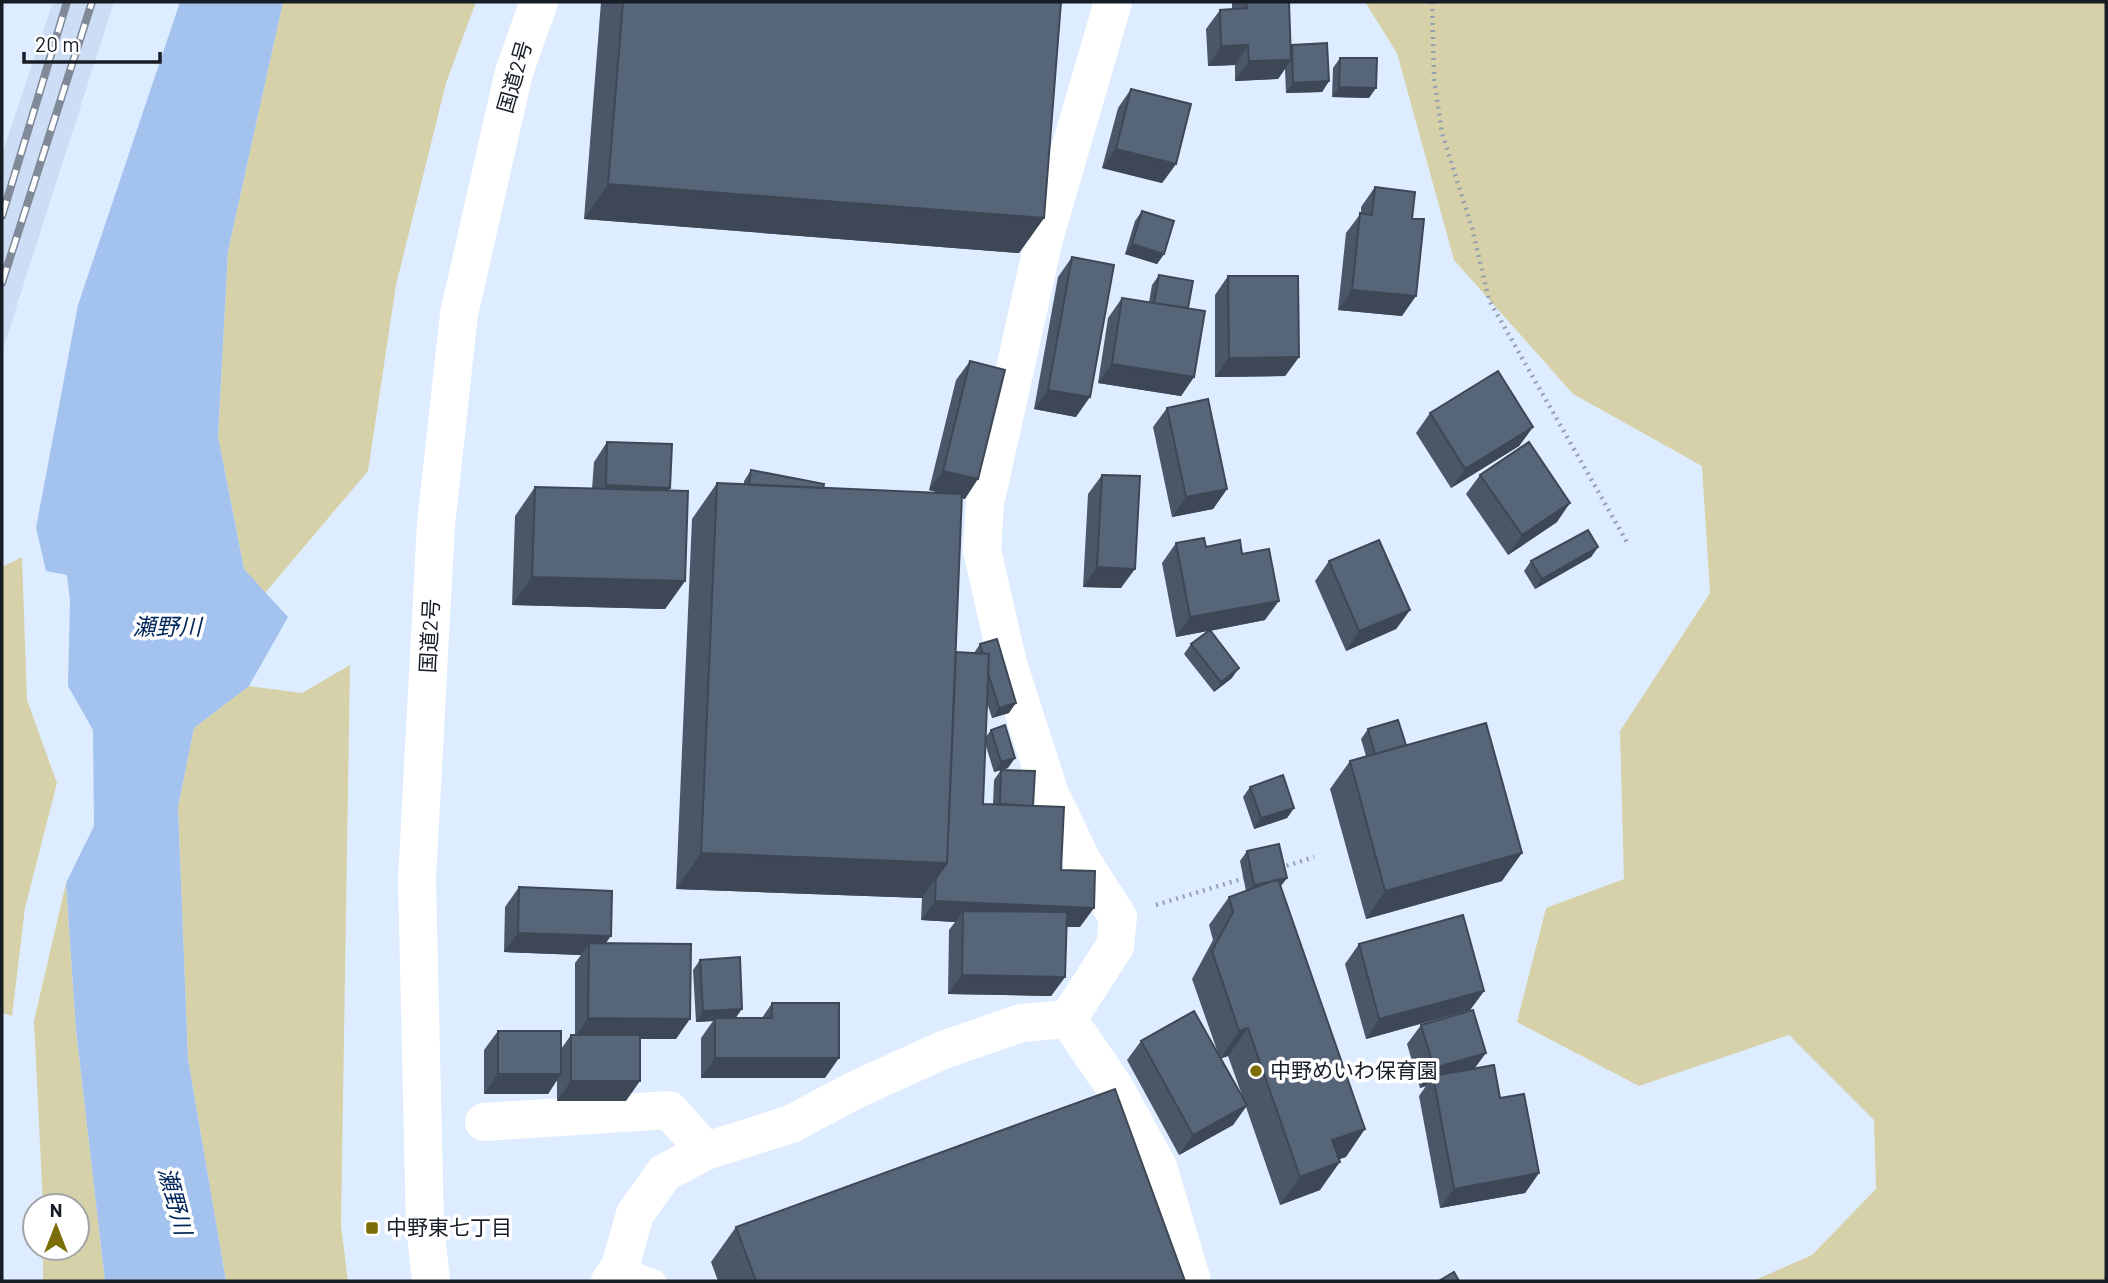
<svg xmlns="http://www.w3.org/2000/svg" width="2108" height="1283" viewBox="0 0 2108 1283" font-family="Barlow,'Noto Sans JP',sans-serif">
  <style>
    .built { fill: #cdddf5 }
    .green { fill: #d7d1aa }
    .water { fill: #a3c2ee }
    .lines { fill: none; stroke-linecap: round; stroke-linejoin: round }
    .path { stroke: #96a1b0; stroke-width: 4.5; stroke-dasharray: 2 5; stroke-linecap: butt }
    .lane { stroke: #fff; stroke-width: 21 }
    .street { stroke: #fff; stroke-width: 38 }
    .highway { stroke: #fff; stroke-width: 38 }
    .rail-casing { stroke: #7f8998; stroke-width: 8 }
    .rail { stroke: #fff; stroke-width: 5; stroke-dasharray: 16; stroke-linecap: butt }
    .wall { fill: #4b5768; fill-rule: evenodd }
    .shaded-wall { fill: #3d4755 }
    .building { fill: #576579; stroke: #3d4755; stroke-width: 2 }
    .poi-dot { fill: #7b6d08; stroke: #fff; stroke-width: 2.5 }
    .labels { text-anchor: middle; stroke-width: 7; stroke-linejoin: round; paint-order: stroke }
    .street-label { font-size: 21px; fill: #171d26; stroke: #fff }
    .poi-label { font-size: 21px; fill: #171d26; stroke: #fff; text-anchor: start }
    .water-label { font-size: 23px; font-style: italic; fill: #01265a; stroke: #fff }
  </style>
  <rect width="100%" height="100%" fill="#deecff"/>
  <!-- built -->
  <path class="built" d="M 53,2 L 114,2 L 2,352 L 2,154 Z"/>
  <!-- green -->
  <path class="green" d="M 283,2 L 476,2 L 446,83 L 396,285 L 368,471 L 265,593 L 244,569 L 218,436 L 228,251 Z
    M 1365,2 L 2106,2 L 2106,1281 L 1753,1281 L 1812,1255 L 1876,1189 L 1874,1120 L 1789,1035 L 1639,1086 L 1517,1022 L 1546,908 L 1624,879 L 1620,731 L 1710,593 L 1702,466 L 1573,394 L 1454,260 L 1397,53 Z
    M 22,557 L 27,700 L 57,783 L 25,908 L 12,1016 L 2,1013 L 2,567 Z
    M 350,665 L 341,1225 L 348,1281 L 226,1281 L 188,1059 L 178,807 L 194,728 L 249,686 L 302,693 Z
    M 66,883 L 76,1030 L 105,1281 L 43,1281 L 43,1248 L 77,1248 L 77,1206 L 43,1206 L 34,1021 Z"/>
  <!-- water -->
  <path class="water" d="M 180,2 L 283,2 L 228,251 L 218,436 L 244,569 L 288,617 L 249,686 L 194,728 L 178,807 L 188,1059 L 226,1281 L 105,1281 L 76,1030 L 66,883 L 94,826 L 93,730 L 68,686 L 70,601 L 67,575 L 46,571 L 36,528 L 78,305 Z"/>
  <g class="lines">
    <!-- path -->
    <path class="path" d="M 1432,2 L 1434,78 L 1442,133 L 1472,228 L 1489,300 L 1628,544
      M 1280,868 L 1314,857
      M 1156,905 L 1248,877"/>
    <!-- lane -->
    <path class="lane" d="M 620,1267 L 656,1281"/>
    <!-- street -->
    <path class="street" d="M 1068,1019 L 1115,946 L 1118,917 L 1082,861 L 1050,794 L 1008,664 L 982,550 L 985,503 L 1044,239 L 1113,2
      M 1068,1019 L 1113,1085 L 1158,1167 L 1192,1281
      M 484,1122 L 669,1110 L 706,1151
      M 610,1281 L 620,1267 L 635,1214 L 664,1173 L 706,1151 L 791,1124 L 855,1090 L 943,1050 L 1021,1023 L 1068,1019"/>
    <!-- highway -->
    <path class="highway" d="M 431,1281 L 425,1226 L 417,879 L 436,524 L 459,314 L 514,72 L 539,2"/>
    <defs>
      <path id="rail" d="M 2,216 L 67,2
        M 2,283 L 92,2"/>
    </defs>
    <!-- rail casing -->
    <use href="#rail" class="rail-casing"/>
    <!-- rail -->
    <use href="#rail" class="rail"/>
  </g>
  <!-- wall -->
  <path class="wall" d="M 601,2 L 1061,2 L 1044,218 L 1019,253 L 584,219 Z
    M 1232,2 L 1289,2 L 1291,46 L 1329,81 L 1322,92 L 1286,93 L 1285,69 L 1278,79 L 1235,81 L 1235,65 L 1208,66 L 1206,29 L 1220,10 L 1232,9 Z
    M 1340,58 L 1369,98 L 1332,97 L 1333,68 Z
    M 1131,89 L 1176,164 L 1162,183 L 1102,168 L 1118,108 Z
    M 1375,187 L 1402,316 L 1338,310 L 1346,233 L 1361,213 L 1361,207 Z
    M 1142,211 L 1164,254 L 1157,264 L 1125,254 L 1135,221 Z
    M 1072,257 L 1076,417 L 1034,409 L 1058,277 Z
    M 1159,275 L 1188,308 L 1194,377 L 1181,396 L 1098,383 L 1108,318 L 1122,298 L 1149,302 L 1152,285 Z
    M 1228,276 L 1299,357 L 1285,376 L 1215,377 L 1215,295 Z
    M 970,361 L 965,499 L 962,498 L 956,652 L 974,653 L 980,644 L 1009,713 L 992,718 L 987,703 L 985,738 L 991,730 L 1008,768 L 1002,770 L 1033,806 L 1061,870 L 1080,927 L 1067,927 L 1065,977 L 1051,996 L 948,994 L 949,930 L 955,922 L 921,920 L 922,898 L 676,889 L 692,519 L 717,483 L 744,484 L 744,481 L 751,470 L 823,488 L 939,493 L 929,490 L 956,380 ZM 985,743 L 994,772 L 1001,770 L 994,780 L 993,804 L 983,804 Z
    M 1167,408 L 1227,489 L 1213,509 L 1172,517 L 1153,427 Z
    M 1430,413 L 1533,427 L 1519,446 L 1451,488 L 1416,433 Z
    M 607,442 L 669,491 L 685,581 L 665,609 L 512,605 L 515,516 L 535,487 L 592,489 L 594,462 Z
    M 1102,475 L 1121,588 L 1083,587 L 1088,494 Z
    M 1480,475 L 1557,522 L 1508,555 L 1466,494 Z
    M 1176,543 L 1206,547 L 1242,554 L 1265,620 L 1210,631 L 1232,678 L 1214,692 L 1184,654 L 1191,644 L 1208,631 L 1176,637 L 1162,563 Z
    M 1598,547 L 1591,557 L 1535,589 L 1524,571 L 1531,561 Z
    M 1329,561 L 1410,610 L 1396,629 L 1346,651 L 1315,581 Z
    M 1368,729 L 1406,745 L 1502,881 L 1366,919 L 1330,789 L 1350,761 L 1366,756 L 1361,739 Z
    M 1250,787 L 1294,808 L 1287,818 L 1254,829 L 1243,797 Z
    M 1247,851 L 1287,878 L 1281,886 L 1346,1157 L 1339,1159 L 1320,1190 L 1280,1205 L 1246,1107 L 1233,1125 L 1179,1155 L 1127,1060 L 1141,1041 L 1218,1053 L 1192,979 L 1213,940 L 1209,925 L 1229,897 L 1246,891 L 1240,861 ZM 1228,1056 L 1243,1098 L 1221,1058 Z
    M 519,887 L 606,944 L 676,1039 L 640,1039 L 626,1101 L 557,1101 L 557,1080 L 548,1094 L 484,1094 L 484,1050 L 498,1031 L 561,1049 L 571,1035 L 575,1035 L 575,963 L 581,955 L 504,952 L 505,907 Z
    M 1359,944 L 1484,991 L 1470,1010 L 1366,1039 L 1345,964 Z
    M 700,960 L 736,1018 L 762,1018 L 772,1003 L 825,1078 L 701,1078 L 701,1038 L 713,1021 L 696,1022 L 693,970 Z
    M 1421,1025 L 1475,1069 L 1500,1098 L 1539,1173 L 1525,1193 L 1440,1208 L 1419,1096 L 1426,1086 L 1420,1088 L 1407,1044 Z
    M 736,1227 L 1185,1281 L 718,1281 L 711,1262 Z"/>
  <!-- shaded-wall -->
  <path class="shaded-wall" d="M 1248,45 L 1235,65 L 1208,66 L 1221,46 Z
    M 1291,60 L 1278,79 L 1235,81 L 1249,61 Z
    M 1329,81 L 1322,92 L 1286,93 L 1293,83 Z
    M 1339,87 L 1376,88 L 1369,98 L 1332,97 Z
    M 1116,149 L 1176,164 L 1162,183 L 1102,168 Z
    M 608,184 L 1044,218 L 1019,253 L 584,219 Z
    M 1132,244 L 1164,254 L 1157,264 L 1125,254 Z
    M 1352,290 L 1416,296 L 1402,316 L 1338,310 Z
    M 1299,357 L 1285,376 L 1215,377 L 1229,358 Z
    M 1112,364 L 1194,377 L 1181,396 L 1098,383 Z
    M 1048,390 L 1090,397 L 1076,417 L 1034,409 Z
    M 1533,427 L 1519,446 L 1451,488 L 1465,469 Z
    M 943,471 L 978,479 L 965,499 L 929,490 Z
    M 606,485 L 670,488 L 657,508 L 592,505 Z
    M 1227,489 L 1213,509 L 1172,517 L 1186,497 Z
    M 1570,503 L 1557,522 L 1508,555 L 1522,535 Z
    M 1598,547 L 1591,557 L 1535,589 L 1542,579 Z
    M 1097,567 L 1135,569 L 1121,588 L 1083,587 Z
    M 532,577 L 685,581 L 665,609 L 512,605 Z
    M 1279,601 L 1265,620 L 1176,637 L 1190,617 Z
    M 1410,610 L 1396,629 L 1346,651 L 1359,631 Z
    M 1239,668 L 1232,678 L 1214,692 L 1221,682 Z
    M 1016,703 L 1009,713 L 992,718 L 999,708 Z
    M 1015,758 L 1008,768 L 994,772 L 1001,762 Z
    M 1294,808 L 1287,818 L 1254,829 L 1261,818 Z
    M 701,853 L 947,863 L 922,898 L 676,889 Z
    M 1522,853 L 1502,881 L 1366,919 L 1385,891 Z
    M 1287,878 L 1279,888 L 1247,895 L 1254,885 Z
    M 935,901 L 1094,908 L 1080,927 L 963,922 L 963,911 L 955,922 L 921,920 Z
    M 518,933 L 611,936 L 597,955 L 589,943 L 581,955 L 504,952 Z
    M 962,975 L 1065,977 L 1051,996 L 948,994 Z
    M 1484,991 L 1470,1010 L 1366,1039 L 1379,1019 Z
    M 742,1009 L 735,1019 L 715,1018 L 713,1021 L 696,1022 L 703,1011 Z
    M 588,1018 L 690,1019 L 676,1039 L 575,1038 Z
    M 1248,1028 L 1228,1056 L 1220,1059 L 1239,1031 Z
    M 1486,1053 L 1472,1072 L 1433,1076 L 1426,1086 L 1420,1088 L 1434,1068 Z
    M 715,1058 L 839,1058 L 825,1078 L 701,1078 Z
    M 498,1074 L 561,1074 L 548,1094 L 484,1094 Z
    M 571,1081 L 640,1081 L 626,1101 L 557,1101 Z
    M 1247,1105 L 1233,1125 L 1179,1155 L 1193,1135 Z
    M 1365,1129 L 1346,1157 L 1312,1168 L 1332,1140 Z
    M 1340,1162 L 1320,1190 L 1280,1205 L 1300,1177 Z
    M 1539,1173 L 1525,1193 L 1440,1208 L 1454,1189 Z"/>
  <!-- building -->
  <path class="building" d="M 623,2 L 1061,2 L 1044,218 L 608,184 Z
    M 1246,2 L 1289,2 L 1291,60 L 1249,61 L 1248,45 L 1221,46 L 1220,10 L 1247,8 Z
    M 1327,43 L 1329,81 L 1293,83 L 1292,45 Z
    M 1340,58 L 1377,58 L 1376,88 L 1339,87 Z
    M 1131,89 L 1191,104 L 1176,164 L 1116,149 Z
    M 1375,187 L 1415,192 L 1412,219 L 1424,219 L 1416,296 L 1352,290 L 1360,213 L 1372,215 Z
    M 1142,211 L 1174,221 L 1164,254 L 1132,244 Z
    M 1072,257 L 1114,265 L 1090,397 L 1048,390 Z
    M 1159,275 L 1193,281 L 1188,308 L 1154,303 Z
    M 1228,276 L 1298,276 L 1299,357 L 1229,358 Z
    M 1122,298 L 1205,311 L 1194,377 L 1112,364 Z
    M 970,361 L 1005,370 L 978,479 L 943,471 Z
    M 1498,371 L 1533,427 L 1465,469 L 1430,413 Z
    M 1208,399 L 1227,489 L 1186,497 L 1167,408 Z
    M 607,442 L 672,444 L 670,488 L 606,485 Z
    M 1529,442 L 1570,503 L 1522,535 L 1480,475 Z
    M 751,470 L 824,484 L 823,488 L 749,485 Z
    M 1102,475 L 1140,476 L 1135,569 L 1097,567 Z
    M 717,483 L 962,494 L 947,863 L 701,853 Z
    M 535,487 L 688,491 L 685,581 L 532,577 Z
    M 1588,530 L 1598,547 L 1542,579 L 1531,561 Z
    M 1204,538 L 1206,547 L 1240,540 L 1242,554 L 1269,549 L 1279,601 L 1190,617 L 1176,543 Z
    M 1379,540 L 1410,610 L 1359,631 L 1329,561 Z
    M 1210,630 L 1239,668 L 1221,682 L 1191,644 Z
    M 997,639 L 1016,703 L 999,708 L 988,673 L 989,654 L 983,654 L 980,644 Z
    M 956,652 L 989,654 L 983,804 L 1064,807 L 1061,870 L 1095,871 L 1094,908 L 935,901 L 936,878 L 947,863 Z
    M 1398,720 L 1406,745 L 1375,754 L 1368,729 Z
    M 1486,723 L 1522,853 L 1385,891 L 1350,761 Z
    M 1005,725 L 1015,758 L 1001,762 L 991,730 Z
    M 1001,770 L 1035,771 L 1033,806 L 1000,804 Z
    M 1283,775 L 1294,808 L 1261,818 L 1250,787 Z
    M 1279,844 L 1287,878 L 1254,885 L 1247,851 Z
    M 1278,879 L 1365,1129 L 1332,1140 L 1340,1162 L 1300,1177 L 1248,1028 L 1239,1031 L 1212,951 L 1233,912 L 1229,897 Z
    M 519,887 L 612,891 L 611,936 L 518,933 Z
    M 963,911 L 1067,912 L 1065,977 L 962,975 Z
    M 1463,915 L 1484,991 L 1379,1019 L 1359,944 Z
    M 589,943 L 691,944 L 690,1019 L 588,1018 Z
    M 740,957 L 742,1009 L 703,1011 L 700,960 Z
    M 772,1003 L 839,1003 L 839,1058 L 715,1058 L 715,1018 L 772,1018 Z
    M 1473,1010 L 1486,1053 L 1434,1068 L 1421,1025 Z
    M 1194,1011 L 1247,1105 L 1193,1135 L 1141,1041 Z
    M 498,1031 L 561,1031 L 561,1074 L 498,1074 Z
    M 571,1035 L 640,1035 L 640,1081 L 571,1081 Z
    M 1494,1065 L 1500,1098 L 1524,1094 L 1539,1173 L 1454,1189 L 1433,1076 Z
    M 1115,1089 L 1185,1281 L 756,1281 L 736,1227 Z
    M 1454,1272 L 1459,1281 L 1439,1281 Z"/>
  <!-- markers -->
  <g class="poi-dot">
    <circle cx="1256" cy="1071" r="7"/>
    <rect x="365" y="1221" width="14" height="14" rx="3.5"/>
  </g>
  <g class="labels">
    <!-- street labels -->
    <g class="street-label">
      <text transform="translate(515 77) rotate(-74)" y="7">国道2号</text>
      <text transform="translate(430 636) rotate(-87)" y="7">国道2号</text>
    </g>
    <!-- poi labels -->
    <g class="poi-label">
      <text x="1270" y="1078">中野めいわ保育園</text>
      <text x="386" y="1235">中野東七丁目</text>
    </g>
    <!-- water labels -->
    <g class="water-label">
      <text x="167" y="635">瀬野川</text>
      <text transform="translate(175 1201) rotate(75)" y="8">瀬野川</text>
    </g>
  </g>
  <!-- border -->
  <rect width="2108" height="1283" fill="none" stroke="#171d26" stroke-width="7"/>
  <!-- north arrow -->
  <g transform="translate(56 1227)"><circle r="33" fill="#ffffff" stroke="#a2a5a8" stroke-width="2"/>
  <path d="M0-5L12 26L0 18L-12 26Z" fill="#7b6d08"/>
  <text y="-10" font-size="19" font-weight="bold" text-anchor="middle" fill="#171d26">N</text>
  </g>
  <!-- scale -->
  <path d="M24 52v10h136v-10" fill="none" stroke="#171d26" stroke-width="3.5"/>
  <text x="35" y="52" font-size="21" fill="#171d26" stroke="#ffffff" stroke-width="5" paint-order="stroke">20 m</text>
</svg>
